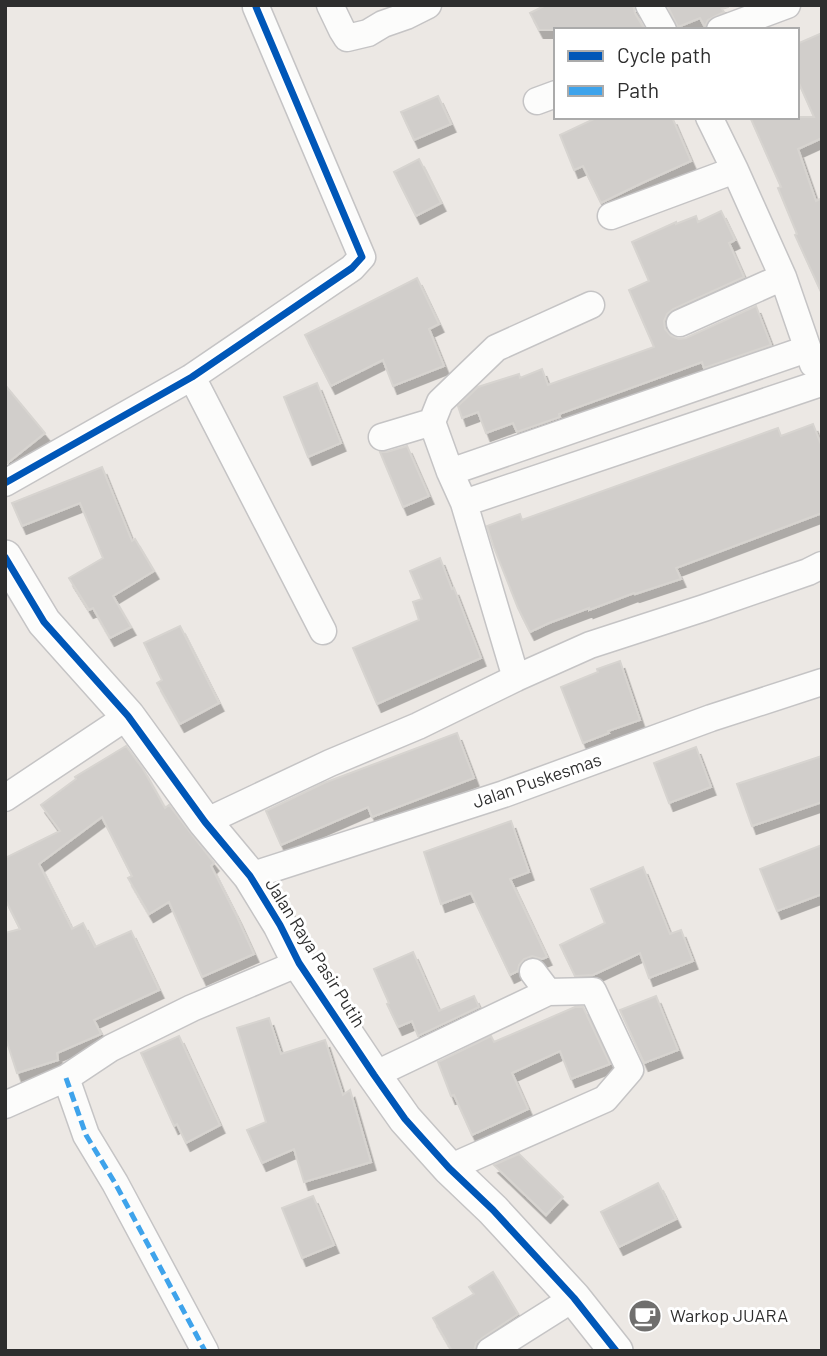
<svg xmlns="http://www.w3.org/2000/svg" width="827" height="1356" viewBox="0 0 827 1356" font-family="Barlow,sans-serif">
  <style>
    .building { fill: #d1cecb; stroke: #d7d4d0; stroke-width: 2; filter: url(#shadow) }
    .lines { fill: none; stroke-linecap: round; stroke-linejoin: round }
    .minor-casing { stroke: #c5c4c5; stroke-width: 29 }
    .tertiary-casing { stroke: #c5c4c5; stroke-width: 36 }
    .minor { stroke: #fcfcfb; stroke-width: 26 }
    .tertiary { stroke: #fcfcfb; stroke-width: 33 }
    .quiet { stroke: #3ea3eb; stroke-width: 5; stroke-dasharray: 10 5; stroke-linecap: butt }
    .cycleway-casing { stroke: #fff; stroke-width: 11 }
    .cycleway { stroke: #0057b8; stroke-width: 7 }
    .labels { text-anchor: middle; stroke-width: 6; stroke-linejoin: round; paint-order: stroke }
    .street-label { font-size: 18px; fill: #2e2e2e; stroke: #fff }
    .poi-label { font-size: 18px; fill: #2e2e2e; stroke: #fff; text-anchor: start }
  </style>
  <defs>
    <filter id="shadow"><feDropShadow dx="4.5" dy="8" stdDeviation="0" flood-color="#0004"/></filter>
  </defs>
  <rect width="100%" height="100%" fill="#ece8e4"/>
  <!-- building -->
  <path class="building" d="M 546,5 L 633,5 L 635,13 L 645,30 L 539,30 L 530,13 Z
    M 667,5 L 728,5 L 728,7 L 722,9 L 724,12 L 708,20 L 705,27 L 700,18 L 678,27 Z
    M 822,33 L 822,138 L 798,149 L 816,201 L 822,198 L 822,294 L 795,235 L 797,234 L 778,188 L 781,187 L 750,117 L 814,117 L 797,79 L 797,44 Z
    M 438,96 L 451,124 L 414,140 L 401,112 Z
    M 598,117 L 672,117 L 691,161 L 642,183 L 601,203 L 583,166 L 574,170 L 560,135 Z
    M 419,159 L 441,203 L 416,216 L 394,172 Z
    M 721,211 L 735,240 L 729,243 L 744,277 L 673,309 L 667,314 L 664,321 L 665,329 L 671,336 L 679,339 L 686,338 L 756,306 L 771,345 L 704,368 L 702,362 L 559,414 L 560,417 L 517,432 L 513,423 L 486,433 L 478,412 L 462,418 L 458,406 L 478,387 L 519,374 L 520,378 L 542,369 L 548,385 L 654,347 L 629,290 L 649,281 L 632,242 L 676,222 L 676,224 L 696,216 L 698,222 Z
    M 417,278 L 439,324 L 429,329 L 444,366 L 393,386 L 383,360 L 331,386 L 305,335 Z
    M 317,383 L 341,443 L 308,457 L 284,397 Z
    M 5,385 L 45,433 L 5,465 Z
    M 813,424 L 822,447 L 822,513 L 676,568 L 681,579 L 635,594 L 634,593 L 589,610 L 589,608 L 549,623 L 530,632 L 518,608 L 493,545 L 487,526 L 520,514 L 522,520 L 778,428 L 781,436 Z
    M 407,446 L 429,496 L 403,507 L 380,452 L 387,452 Z
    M 102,467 L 132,541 L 135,539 L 154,571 L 113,596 L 131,627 L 110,638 L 93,608 L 89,610 L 69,578 L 103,558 L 80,503 L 22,526 L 12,503 Z
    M 440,558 L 452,589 L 454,588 L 481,658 L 377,704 L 353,648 L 419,620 L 413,602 L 422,599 L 410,571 Z
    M 180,626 L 219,703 L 180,724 L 157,683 L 162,680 L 144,643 Z
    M 620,661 L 640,720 L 608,731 L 609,733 L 583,743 L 561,687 L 598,672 L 597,669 Z
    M 457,733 L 474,778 L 372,817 L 368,807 L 281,845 L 266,811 L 324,783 Z
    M 126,746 L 143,769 L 165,808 L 169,805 L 214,863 L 211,866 L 237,917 L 254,954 L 202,977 L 169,902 L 149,914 L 128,878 L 132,876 L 102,817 L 39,864 L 72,929 L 83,923 L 95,947 L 131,931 L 159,990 L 94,1020 L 101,1034 L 57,1053 L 58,1060 L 17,1073 L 5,1036 L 5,933 L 20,929 L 5,899 L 5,858 L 60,831 L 41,805 L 76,779 L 75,777 Z
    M 696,747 L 711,787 L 669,803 L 654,763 Z
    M 822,756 L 822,802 L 752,826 L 737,784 Z
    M 511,821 L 529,872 L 510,879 L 547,957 L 542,959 L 532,956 L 524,959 L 519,965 L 518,971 L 510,975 L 471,893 L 441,904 L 424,852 Z
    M 822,845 L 822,894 L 777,911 L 760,869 Z
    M 643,867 L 670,934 L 681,930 L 693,961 L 649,978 L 640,953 L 593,975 L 575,976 L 560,945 L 605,923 L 591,889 Z
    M 413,952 L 439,1011 L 474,996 L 479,1007 L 418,1036 L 412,1021 L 398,1027 L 387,1004 L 389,1003 L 374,969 Z
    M 656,996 L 678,1050 L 644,1063 L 620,1010 Z
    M 575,1007 L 583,1007 L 610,1064 L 571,1079 L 560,1051 L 512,1073 L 528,1109 L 472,1135 L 454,1095 L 451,1096 L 438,1062 L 491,1036 L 494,1042 Z
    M 269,1018 L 281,1054 L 325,1040 L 343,1095 L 350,1090 L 371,1162 L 304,1182 L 294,1149 L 262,1163 L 247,1130 L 266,1122 L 237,1028 Z
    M 179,1036 L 220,1125 L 186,1143 L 177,1124 L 174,1126 L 141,1053 Z
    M 519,1154 L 563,1197 L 546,1215 L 494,1165 Z
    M 658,1183 L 676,1219 L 619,1247 L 601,1212 Z
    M 313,1196 L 334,1245 L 302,1258 L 282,1208 Z
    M 493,1272 L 518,1314 L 482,1338 L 476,1343 L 474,1351 L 452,1351 L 433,1318 L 474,1294 L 469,1287 Z"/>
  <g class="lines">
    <defs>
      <path id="minor" d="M 330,5 L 342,30 L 347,38 L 368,33 L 383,24 L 406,16 L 428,5
        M 649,5 L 663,30
        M 720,30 L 787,5
        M 537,101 L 556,94
        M 709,117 L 735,170 L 783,277 L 813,364
        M 611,216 L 735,170
        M 680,323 L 783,277
        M 192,377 L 323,631
        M 432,422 L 440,402 L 496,348 L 591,305
        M 382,437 L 432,422 L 450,472 L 464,503 L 516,678
        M 450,472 L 807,349
        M 5,483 L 192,377 L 352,268 L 362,257 L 256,7
        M 464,503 L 821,383
        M 5,798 L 128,716
        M 205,822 L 330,763 L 418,726 L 516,678 L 590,645 L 704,608 L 808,572 L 822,565
        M 250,876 L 504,794 L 711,718 L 822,682
        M 374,1075 L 548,992 L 533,972
        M 66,1078 L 86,1135 L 115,1183 L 205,1351
        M 5,1105 L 66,1078 L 111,1048 L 192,1008 L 299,963
        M 449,1168 L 605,1099 L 630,1070 L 593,991 L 548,992
        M 490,1351 L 574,1298"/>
      <path id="tertiary" d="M 5,557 L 44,622 L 128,716 L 205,822 L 250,876 L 280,925 L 299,963 L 374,1075 L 405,1119 L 449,1168 L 493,1210 L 574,1298 L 616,1351"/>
    </defs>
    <!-- minor casing -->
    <use href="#minor" class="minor-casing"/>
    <!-- tertiary casing -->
    <use href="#tertiary" class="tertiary-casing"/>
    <!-- minor -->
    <use href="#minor" class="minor"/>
    <!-- tertiary -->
    <use href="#tertiary" class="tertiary"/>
    <!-- quiet -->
    <path class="quiet" d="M 66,1078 L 86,1135 L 115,1183 L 205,1351"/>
    <defs>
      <path id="cycleway" d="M 5,483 L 192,377 L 352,268 L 362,257 L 256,7
        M 5,557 L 44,622 L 128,716 L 205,822 L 250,876 L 280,925 L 299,963 L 374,1075 L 405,1119 L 449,1168 L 493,1210 L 574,1298 L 616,1351"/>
    </defs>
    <!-- cycleway casing -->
    <use href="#cycleway" class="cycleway-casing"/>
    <!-- cycleway -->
    <use href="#cycleway" class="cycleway"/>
  </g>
  <!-- icons -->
  <defs>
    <symbol id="cafe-disc" viewBox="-11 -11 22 22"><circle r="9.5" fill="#706f6e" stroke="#fff"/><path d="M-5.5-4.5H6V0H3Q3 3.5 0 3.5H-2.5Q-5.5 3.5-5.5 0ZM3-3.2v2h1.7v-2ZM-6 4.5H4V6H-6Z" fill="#fff"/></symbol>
  </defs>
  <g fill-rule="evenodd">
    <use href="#cafe-disc" x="626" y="1297" width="38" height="38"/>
  </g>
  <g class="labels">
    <!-- street labels -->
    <g class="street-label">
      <text transform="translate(537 781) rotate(-19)" y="6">Jalan Puskesmas</text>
      <text transform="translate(315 953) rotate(58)" y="6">Jalan Raya Pasir Putih</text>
    </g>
    <!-- poi labels -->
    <g class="poi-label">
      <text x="670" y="1322">Warkop JUARA</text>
    </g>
  </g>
  <!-- border -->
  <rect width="827" height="1356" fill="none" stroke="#2e2e2e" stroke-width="14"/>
  <!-- legend -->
  <rect x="554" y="28" width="245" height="91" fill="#ffffff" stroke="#ababab" stroke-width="2"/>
  <rect x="568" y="51" width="35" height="10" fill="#0057b8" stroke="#ababab" stroke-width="2"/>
  <text x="617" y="63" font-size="21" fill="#2e2e2e">Cycle path</text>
  <rect x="568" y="86" width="35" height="10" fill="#3ea3eb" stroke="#ababab" stroke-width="2"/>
  <text x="617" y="98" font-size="21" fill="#2e2e2e">Path</text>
</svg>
